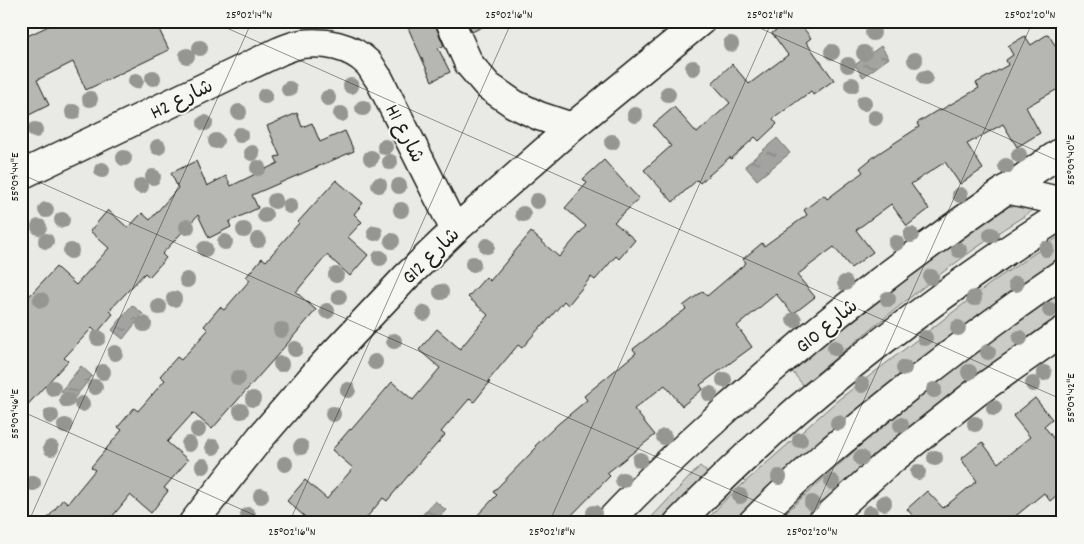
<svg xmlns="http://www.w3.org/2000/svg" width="1084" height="544" viewBox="0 0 1084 544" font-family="Dekko,'Playpen Sans Arabic',sans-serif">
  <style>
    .garden { fill: #cbcbc7; stroke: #747472 }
    .water { fill: url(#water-ripples); stroke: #6d6d6c }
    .building { fill: #b6b6b3; stroke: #1c1c1c }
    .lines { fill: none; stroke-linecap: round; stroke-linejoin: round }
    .minor-casing { stroke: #1c1c1c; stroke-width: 31 }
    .minor { stroke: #f6f6f2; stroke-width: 28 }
    .tree { fill: #959592 }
    .ticks { fill: none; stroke: #1c1c1c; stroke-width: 1; stroke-opacity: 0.45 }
    .labels { text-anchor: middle; stroke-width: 4; stroke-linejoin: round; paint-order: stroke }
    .street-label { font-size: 20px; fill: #1c1c1c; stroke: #f6f6f2 }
    .neatline { fill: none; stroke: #1c1c1c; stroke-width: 2 }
    .ticks-label { font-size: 12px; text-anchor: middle; fill: #1c1c1c }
  </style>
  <defs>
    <pattern id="water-ripples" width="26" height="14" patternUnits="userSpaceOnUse" patternTransform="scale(1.25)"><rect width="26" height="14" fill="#a3a3a1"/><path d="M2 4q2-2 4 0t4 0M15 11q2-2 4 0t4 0" fill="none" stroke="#848482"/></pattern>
  </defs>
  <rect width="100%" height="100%" fill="#e9e9e5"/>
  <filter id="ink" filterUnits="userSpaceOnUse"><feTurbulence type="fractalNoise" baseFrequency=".02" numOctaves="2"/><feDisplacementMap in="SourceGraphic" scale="10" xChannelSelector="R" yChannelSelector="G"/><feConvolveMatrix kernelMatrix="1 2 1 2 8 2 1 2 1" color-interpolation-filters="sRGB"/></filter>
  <g filter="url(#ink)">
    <!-- garden -->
    <path class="garden" d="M 1008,206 L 1025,206 L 1035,209 C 952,260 878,323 803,385 L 791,370 L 945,249 Z
      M 1063,234 L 1063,257 L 1031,278 L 883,388 L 793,468 L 738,523 L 704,523 L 726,499 L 838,400 L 995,280 Z
      M 1063,289 L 1062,314 L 1000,359 L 924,418 L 803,520 L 797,514 L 786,523 L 774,523 L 882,426 L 984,346 Z
      M 700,466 L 708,473 L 659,523 L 646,523 Z"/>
    <!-- water -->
    <path class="water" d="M 881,46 L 889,58 L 863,77 L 855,65 Z
      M 777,138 L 790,153 L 757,180 L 745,166 Z
      M 132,305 L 143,314 L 123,339 L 112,330 Z
      M 81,366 L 92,376 L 72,401 L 61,391 Z
      M 435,501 L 446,510 L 434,523 L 415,523 Z"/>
    <!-- building -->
    <path class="building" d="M 59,21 L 155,21 L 169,50 L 86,90 L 73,62 L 37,80 L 49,105 L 21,119 L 21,39 Z
      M 405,21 L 435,21 L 436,27 L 444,46 L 438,48 L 450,72 L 432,81 Z
      M 467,21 L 494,21 L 472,32 Z
      M 788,21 L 798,21 L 811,38 L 806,42 L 834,80 L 813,95 L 811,91 L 773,119 L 777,124 L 759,141 L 755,137 L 731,159 L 730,157 L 700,183 L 697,180 L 673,202 L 644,170 L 671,146 L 653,125 L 674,107 L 697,133 L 730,103 L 712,83 L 732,64 L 749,84 L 788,55 L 772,33 Z
      M 1048,34 L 1063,58 L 1063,86 L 1026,107 L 1040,133 L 1017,147 L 1003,124 L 967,144 L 983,169 L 960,184 L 945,162 L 911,184 L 929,209 L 907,226 L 891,204 L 856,230 L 873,252 L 851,268 L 834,247 L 797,275 L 815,297 L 793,314 L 776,294 L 737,326 L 752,347 L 700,385 L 703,389 L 682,406 L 665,385 L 634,409 L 655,435 L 607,473 L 610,476 L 564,523 L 470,523 L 497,495 L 493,492 L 536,448 L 535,446 L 558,424 L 587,400 L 584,396 L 636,353 L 633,349 L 686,309 L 683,306 L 703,291 L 707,296 L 746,263 L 743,259 L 762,243 L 764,246 L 807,215 L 804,210 L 824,195 L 827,199 L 863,172 L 860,168 L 876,155 L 919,127 L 917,123 L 938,110 L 939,111 L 979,88 L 976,83 L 1008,65 L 1006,60 L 1013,55 L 1008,46 L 1025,36 L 1031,45 Z
      M 297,113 L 302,127 L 312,123 L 320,142 L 345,131 L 354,151 L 252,195 L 258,208 L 229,222 L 231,227 L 209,238 L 198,215 L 162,254 L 166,258 L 149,277 L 145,273 L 109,311 L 113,314 L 97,333 L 92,328 L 64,358 L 68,361 L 21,412 L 21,305 L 56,267 L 76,285 L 109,248 L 90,231 L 108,210 L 128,228 L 142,213 L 150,220 L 178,188 L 171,173 L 196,161 L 207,186 L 226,176 L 231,186 L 278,163 L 275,157 L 280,156 L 267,126 Z
      M 604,160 L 639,199 L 614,222 L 635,240 L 619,259 L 616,256 L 595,280 L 591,277 L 568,305 L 564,301 L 543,326 L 542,325 L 522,348 L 518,345 L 488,381 L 490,382 L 474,402 L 470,398 L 441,432 L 445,435 L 428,454 L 427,453 L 387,501 L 383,498 L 362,523 L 312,523 L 287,501 L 305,480 L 327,499 L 353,468 L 332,450 L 350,429 L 351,430 L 392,382 L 413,400 L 440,368 L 419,350 L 437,329 L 460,349 L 488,315 L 468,297 L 486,277 L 490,281 L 531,232 L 559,257 L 586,226 L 565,208 L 587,183 L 583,179 Z
      M 336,180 L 363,203 L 354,214 L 362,222 L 348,237 L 368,255 L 350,276 L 327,255 L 296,292 L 316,310 L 274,359 L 212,429 L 193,413 L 167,442 L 188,460 L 164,488 L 168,491 L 151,513 L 130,495 L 107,523 L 44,523 L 63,499 L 68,503 L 95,470 L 91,467 L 122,430 L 118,427 L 134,408 L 138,411 L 165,380 L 160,376 L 177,357 L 181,360 L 208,330 L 204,326 L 220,307 L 224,310 L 250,280 L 246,277 L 262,258 L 266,261 L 299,223 L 298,222 Z
      M 1035,398 L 1052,419 L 1044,426 L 1063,451 L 1063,490 L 1050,501 L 1044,493 L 1007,523 L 919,523 L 907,509 L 927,491 L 943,508 L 977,481 L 961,459 L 982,442 L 998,463 L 1030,437 L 1013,416 Z"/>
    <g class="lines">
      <defs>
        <path id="minor" d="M 450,21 L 469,64 L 488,86 L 514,104 L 539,116 L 572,127
          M 21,175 L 280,51 C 287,48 295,45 302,44 C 325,41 351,46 368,63 C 372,67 375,74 379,79 L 455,230
          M 1006,189 L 1063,202
          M 193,523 L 260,438 L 323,365 L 406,277 L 455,230 L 572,127 L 701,21
          M 608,523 C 646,482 688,444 729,407 C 770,371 810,335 853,302 C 921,249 991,199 1063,151
          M 678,523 C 716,484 756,446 797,410 C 881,339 970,273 1063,214
          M 752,523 C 800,474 853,431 907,388 C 958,348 1009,309 1063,273
          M 821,523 L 884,466 L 977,392 L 1063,331"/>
      </defs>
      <!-- minor casing -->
      <use href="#minor" class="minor-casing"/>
      <!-- minor -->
      <use href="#minor" class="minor"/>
    </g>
    <!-- trees -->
    <g class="tree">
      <circle cx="873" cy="33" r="8"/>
      <circle cx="731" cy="44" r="8"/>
      <circle cx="200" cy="48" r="8"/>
      <circle cx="832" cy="52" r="8"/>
      <circle cx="864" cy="53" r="8"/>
      <circle cx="187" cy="56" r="8"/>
      <circle cx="915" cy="60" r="8"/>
      <circle cx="848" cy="65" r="8"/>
      <circle cx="693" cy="68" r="8"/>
      <circle cx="153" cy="78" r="8"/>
      <circle cx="925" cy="78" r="8"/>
      <circle cx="136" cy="81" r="8"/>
      <circle cx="852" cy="85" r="8"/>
      <circle cx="351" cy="86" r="8"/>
      <circle cx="289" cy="89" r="8"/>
      <circle cx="668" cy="94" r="8"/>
      <circle cx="265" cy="96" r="8"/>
      <circle cx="328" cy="98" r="8"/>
      <circle cx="90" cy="99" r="8"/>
      <circle cx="864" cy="103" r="8"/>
      <circle cx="363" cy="108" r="8"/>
      <circle cx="73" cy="112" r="8"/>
      <circle cx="239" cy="112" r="8"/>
      <circle cx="341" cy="114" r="8"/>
      <circle cx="635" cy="115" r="8"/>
      <circle cx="875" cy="118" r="8"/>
      <circle cx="205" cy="123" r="8"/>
      <circle cx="35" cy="130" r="8"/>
      <circle cx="240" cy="135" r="8"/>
      <circle cx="216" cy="141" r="8"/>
      <circle cx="612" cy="142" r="8"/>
      <circle cx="158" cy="147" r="8"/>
      <circle cx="385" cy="147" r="8"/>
      <circle cx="252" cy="153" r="8"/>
      <circle cx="1019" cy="155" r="8"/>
      <circle cx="124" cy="158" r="8"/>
      <circle cx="371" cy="158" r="8"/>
      <circle cx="390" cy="162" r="8"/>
      <circle cx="1006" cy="166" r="8"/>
      <circle cx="258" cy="168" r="8"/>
      <circle cx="102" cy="170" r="8"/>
      <circle cx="153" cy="177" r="8"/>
      <circle cx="379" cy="185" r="8"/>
      <circle cx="141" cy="186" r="8"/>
      <circle cx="399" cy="186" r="8"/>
      <circle cx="960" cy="195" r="8"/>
      <circle cx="275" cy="201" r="8"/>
      <circle cx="537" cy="201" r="8"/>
      <circle cx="290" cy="206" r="8"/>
      <circle cx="46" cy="210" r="8"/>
      <circle cx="401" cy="210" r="8"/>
      <circle cx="523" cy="214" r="8"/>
      <circle cx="265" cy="215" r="8"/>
      <circle cx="62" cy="220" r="8"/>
      <circle cx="39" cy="227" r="8"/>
      <circle cx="187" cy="227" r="8"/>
      <circle cx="244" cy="230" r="8"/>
      <circle cx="375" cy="233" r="8"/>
      <circle cx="911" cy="235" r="8"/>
      <circle cx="991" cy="235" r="8"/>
      <circle cx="258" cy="240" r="8"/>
      <circle cx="46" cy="241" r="8"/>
      <circle cx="392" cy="241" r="8"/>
      <circle cx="225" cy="242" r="8"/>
      <circle cx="896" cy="243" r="8"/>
      <circle cx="487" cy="246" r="8"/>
      <circle cx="205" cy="249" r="8"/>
      <circle cx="1046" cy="249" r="8"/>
      <circle cx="959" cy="250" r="8"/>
      <circle cx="71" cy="251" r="8"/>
      <circle cx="380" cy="258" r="8"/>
      <circle cx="473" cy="264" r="8"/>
      <circle cx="336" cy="275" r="8"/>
      <circle cx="931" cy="277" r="8"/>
      <circle cx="187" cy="280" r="8"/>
      <circle cx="845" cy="283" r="8"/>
      <circle cx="1016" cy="284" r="8"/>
      <circle cx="441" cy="292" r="8"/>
      <circle cx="339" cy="297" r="8"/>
      <circle cx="974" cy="298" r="8"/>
      <circle cx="174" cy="299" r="8"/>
      <circle cx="888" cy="299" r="8"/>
      <circle cx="41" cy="300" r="8"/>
      <circle cx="159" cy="307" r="8"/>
      <circle cx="1050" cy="310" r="8"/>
      <circle cx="327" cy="311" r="8"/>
      <circle cx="424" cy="313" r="8"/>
      <circle cx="794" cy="320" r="8"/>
      <circle cx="144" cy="324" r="8"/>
      <circle cx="958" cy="328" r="8"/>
      <circle cx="281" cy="330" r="8"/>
      <circle cx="98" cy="338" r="8"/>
      <circle cx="925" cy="338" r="8"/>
      <circle cx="1020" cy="338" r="8"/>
      <circle cx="394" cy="341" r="8"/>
      <circle cx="835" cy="348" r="8"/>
      <circle cx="295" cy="349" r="8"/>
      <circle cx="988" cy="352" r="8"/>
      <circle cx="115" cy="353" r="8"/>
      <circle cx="375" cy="362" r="8"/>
      <circle cx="281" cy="364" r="8"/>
      <circle cx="904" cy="368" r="8"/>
      <circle cx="103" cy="372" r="8"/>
      <circle cx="969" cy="372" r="8"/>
      <circle cx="1044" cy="373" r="8"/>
      <circle cx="238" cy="378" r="8"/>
      <circle cx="724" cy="380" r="8"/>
      <circle cx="1033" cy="384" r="8"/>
      <circle cx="862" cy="385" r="8"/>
      <circle cx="95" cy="387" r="8"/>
      <circle cx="53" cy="388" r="8"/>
      <circle cx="348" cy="390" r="8"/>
      <circle cx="934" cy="390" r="8"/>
      <circle cx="710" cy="394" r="8"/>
      <circle cx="253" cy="399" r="8"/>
      <circle cx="67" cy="400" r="8"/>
      <circle cx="82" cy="404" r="8"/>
      <circle cx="994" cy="408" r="8"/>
      <circle cx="241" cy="411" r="8"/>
      <circle cx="333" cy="414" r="8"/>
      <circle cx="51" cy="416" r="8"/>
      <circle cx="838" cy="423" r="8"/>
      <circle cx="975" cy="424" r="8"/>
      <circle cx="901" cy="425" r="8"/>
      <circle cx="65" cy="426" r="8"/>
      <circle cx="198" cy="430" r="8"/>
      <circle cx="664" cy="437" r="8"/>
      <circle cx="800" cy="440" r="8"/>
      <circle cx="189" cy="444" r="8"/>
      <circle cx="213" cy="447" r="8"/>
      <circle cx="301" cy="447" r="8"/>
      <circle cx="51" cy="448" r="8"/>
      <circle cx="861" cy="458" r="8"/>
      <circle cx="935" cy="458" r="8"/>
      <circle cx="640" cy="460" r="8"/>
      <circle cx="285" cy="464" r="8"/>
      <circle cx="203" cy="466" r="8"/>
      <circle cx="918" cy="472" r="8"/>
      <circle cx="779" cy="477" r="8"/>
      <circle cx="623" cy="480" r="8"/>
      <circle cx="832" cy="482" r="8"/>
      <circle cx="33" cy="483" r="8"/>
      <circle cx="261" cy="496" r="8"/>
      <circle cx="740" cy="496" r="8"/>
      <circle cx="812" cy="503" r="8"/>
      <circle cx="884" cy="503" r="8"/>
      <circle cx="594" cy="513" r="8"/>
      <circle cx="870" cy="513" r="8"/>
      <circle cx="248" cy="515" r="8"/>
    </g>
  </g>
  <!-- ticks -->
  <path class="ticks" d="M 211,21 L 1063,400M 744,21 L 1063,163M 21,174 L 805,523M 21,411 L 272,523M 28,523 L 252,21M 289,523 L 512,21M 549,523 L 772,21M 809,523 L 1033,21"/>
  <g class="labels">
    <!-- street labels -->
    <g class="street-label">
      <text transform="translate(181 98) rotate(-26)" y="7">H2 شارع</text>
      <text transform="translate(406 133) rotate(63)" y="7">H1 شارع</text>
      <text transform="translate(430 255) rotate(-44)" y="7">G12 شارع</text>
      <text transform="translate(826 325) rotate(-39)" y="7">G10 شارع</text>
    </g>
  </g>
  <!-- margin -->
  <rect width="1084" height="544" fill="none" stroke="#f6f6f2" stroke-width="55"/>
  <rect x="28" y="28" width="1028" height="488" class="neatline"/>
  <g class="ticks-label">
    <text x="249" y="18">25°02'14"N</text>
    <text x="509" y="18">25°02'16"N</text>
    <text x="770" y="18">25°02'18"N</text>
    <text x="1030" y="18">25°02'20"N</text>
    <text transform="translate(1070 160) rotate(-90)" y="4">55°09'40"E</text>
    <text transform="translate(14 177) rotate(-90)" y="4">55°09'44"E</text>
    <text transform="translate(1070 398) rotate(-90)" y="4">55°09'42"E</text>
    <text transform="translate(14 414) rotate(-90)" y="4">55°09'46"E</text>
    <text x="292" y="535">25°02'16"N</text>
    <text x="552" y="535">25°02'18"N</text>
    <text x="812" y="535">25°02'20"N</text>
  </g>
</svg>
